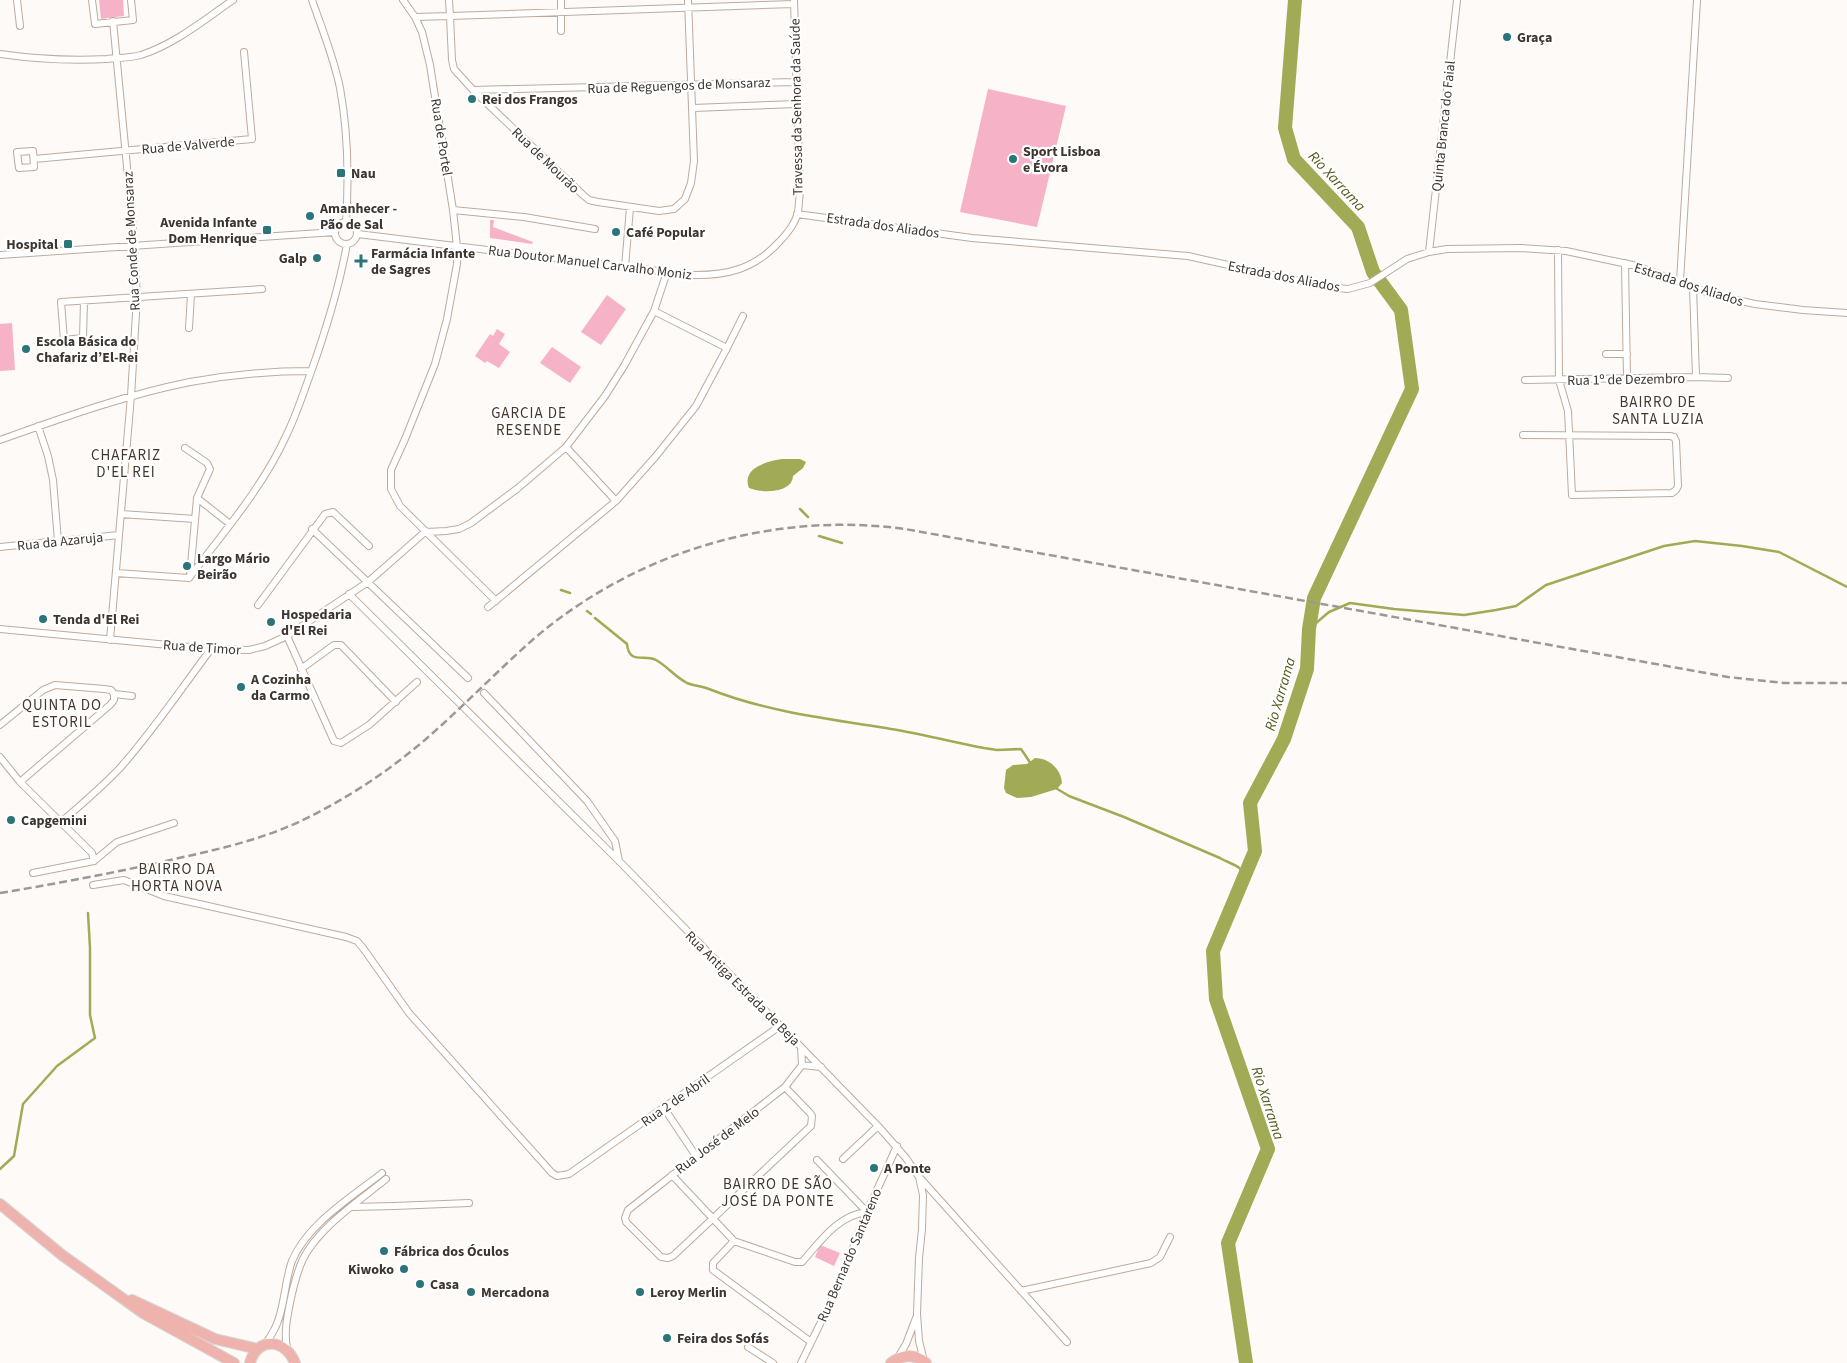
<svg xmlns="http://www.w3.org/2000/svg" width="1847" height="1363" viewBox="0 0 1847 1363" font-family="'Source Sans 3',sans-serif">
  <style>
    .green { fill: #f6b2c7 }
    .water { fill: #a1ab55 }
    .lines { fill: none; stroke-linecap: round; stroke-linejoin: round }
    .stream { stroke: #a1ab55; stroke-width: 2.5 }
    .river { stroke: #a1ab55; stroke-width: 14 }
    .street-casing { stroke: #bfaa9c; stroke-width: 8 }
    .primary-casing { stroke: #d8d7d5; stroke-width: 12 }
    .street { stroke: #fff; stroke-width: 6 }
    .primary { stroke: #efb3ad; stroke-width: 10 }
    .rail { stroke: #9e9893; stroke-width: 2.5; stroke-dasharray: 8 4; stroke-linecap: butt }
    .poi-dot { fill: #2b757a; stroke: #fff; stroke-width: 2 }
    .labels { text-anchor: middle; stroke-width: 4.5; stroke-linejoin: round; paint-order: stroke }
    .poi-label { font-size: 14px; font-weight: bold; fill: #3d352f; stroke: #fff; text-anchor: start }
    .street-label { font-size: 14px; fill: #3d352f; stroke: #fff }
    .water-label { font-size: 15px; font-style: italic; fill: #535a1b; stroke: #fff }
    .neighbourhood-label { font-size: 15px; letter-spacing: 1px; fill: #463529; stroke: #fff }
  </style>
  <rect width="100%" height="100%" fill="#fefaf7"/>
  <!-- green -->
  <path class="green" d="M 99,0 L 123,0 L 124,16 L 101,19 Z
    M 988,89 L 1066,106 L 1037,227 L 960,212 Z
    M 490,220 L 494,220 L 493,227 L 533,242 L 532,244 L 490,238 Z
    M 607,295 L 626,309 L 601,345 L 581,332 Z
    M 12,323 L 15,370 L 0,371 L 0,324 Z
    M 497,329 L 505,334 L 499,344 L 510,352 L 499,368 L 487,361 L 485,363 L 475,356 L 490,334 L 493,336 Z
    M 552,347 L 581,367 L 570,383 L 540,363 Z
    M 820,1245 L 840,1253 L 834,1266 L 815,1257 Z"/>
  <!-- water -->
  <path class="water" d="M 782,459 L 800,459 L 806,462 L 803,468 L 793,476 C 792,494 761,493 749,488 C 741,468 768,461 782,459 Z
    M 1035,758 C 1049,758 1061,769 1062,783 L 1057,789 L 1031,797 L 1017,798 L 1006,793 L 1004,788 L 1006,770 L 1013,765 L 1027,764 Z"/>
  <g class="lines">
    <!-- stream -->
    <path class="stream" d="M 800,509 L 808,517
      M 819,536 L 842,543
      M 561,590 L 570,593
      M 587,611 L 591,614
      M 595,618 L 627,644 C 629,665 644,654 656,660 C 667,666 675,677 687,683 C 694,686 702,686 709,689 C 767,712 829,719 891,729 C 922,734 953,742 984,748 L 997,750 L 1021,749 L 1031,764
      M 1309,629 L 1329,612 L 1350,603 L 1394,609 L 1464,615 L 1496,610 L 1516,606 L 1546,585 L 1664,546 L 1695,541 L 1742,546 L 1779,552 L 1847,587
      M 1054,787 L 1069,796 L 1124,817 L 1220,858 C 1229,864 1243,865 1244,877
      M 0,1169 L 14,1156 L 23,1104 L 57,1066 L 95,1038 L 90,1015 L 90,948 L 88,913"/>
    <!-- river -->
    <path class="river" d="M 1246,1363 L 1228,1243 L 1268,1149 L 1216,999 L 1213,951 L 1255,851 L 1250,803 L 1284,739 L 1307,669 L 1309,629 L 1314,598 L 1412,389 L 1401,310 L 1373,272 L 1358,227 L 1294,159 L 1285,128 L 1295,0"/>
    <defs>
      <path id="street" d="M 17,0 L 20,26
        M 92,0 L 95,24 L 133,20 L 131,0
        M 312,0 C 322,29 334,58 340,88 C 348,132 349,177 346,222
        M 403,0 L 415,17 L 422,32 L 430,65 L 453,210 L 457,247 L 457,264 L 447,319 L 435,364 L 405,439 L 391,470 L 391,489 L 400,506 L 496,601
        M 449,0 L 450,16 L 794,4
        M 415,17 L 450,16 L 452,60 L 454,69 L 473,90 L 583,195 L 589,200 L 598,202 L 659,211 L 674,209 L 685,199 L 691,183 L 694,161 L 688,0
        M 561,31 L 561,0
        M 0,54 C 35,59 71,61 107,59 C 118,58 130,58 141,55 C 175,44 204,20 233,0
        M 473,90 L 796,82
        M 693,108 L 797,104
        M 33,151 L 34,167 L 19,168 L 17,152 Z
        M 34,159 L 252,139 L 244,52
        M 453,210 L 524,217 L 595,229
        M 797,214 L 972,238 L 1188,256 L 1327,287 L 1348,289 L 1370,283 L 1407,259 L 1429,252 L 1447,249 L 1521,248 L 1566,251 L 1637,266 L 1714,295 L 1755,304 L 1803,310 L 1847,313
        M335 233a11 11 0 1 1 22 0a11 11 0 1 1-22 0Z
        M 358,234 L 690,275 C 727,276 755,269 780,241 C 787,234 796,222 798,212 C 799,205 799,199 800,192 L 794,0
        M 1429,252 L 1457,0
        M 0,255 L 335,232
        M 1625,263 L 1627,378
        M 625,267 L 630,208
        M 1680,281 L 1697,0
        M 1693,287 L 1696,377
        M 84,301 L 83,338 L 64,340 L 61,302 L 262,289
        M 189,328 L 191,294
        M 727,348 L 743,316
        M 1606,354 L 1627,354
        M 1525,380 L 1696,377 L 1728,378
        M 38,426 L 48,456 L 53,480 L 58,541
        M 1523,435 L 1670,436 L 1674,437 L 1676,441 L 1678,486 L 1676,490 L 1672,493 L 1572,495 L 1568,411 L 1559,380 L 1558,250
        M 0,440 C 62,418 125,395 190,382 C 229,375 271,371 311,371
        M 566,447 L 616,501
        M 185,448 L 207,463 L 210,469 L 197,498 L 190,576
        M 197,498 L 230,524
        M 121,514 L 195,519
        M 312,529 L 468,678
        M 427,532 L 446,531 L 459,529 L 471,523 L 518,488 L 566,447 L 605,396 L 624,366 L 654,311 L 667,272
        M 0,547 L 119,535
        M 116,573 L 189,578
        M 189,578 C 223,533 263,487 286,436 C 296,416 303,394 311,372 C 326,330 339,288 347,244
        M 349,594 L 619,861 L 801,1047 L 878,1126 L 906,1158 L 919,1177 L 923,1195 L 922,1229 L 919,1258 L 917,1314 L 919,1341 L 924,1361
        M 258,605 L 325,514 L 333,512 L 369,546
        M 488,607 L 616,501 L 656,456 L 696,406 L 727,348 L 654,311
        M 0,629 L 211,649 L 249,650 L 265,646 L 287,636 L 368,582 L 426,531
        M 287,636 L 334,741 L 341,743 L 369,725 L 417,682
        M 110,640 L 131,396 L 137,297 L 133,229 L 113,21
        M 301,669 L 334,645 L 341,645 L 396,702
        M 484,693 L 587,801 L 615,841 L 619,861
        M 0,725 L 43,690 L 55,685 L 104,689 L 111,690 L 114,694 L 132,696
        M 0,757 L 20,782 L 92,853 L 94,861
        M 20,782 L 110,705 L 114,700 L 114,694
        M 60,823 C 81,805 101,788 120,768 C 153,731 181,689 211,649
        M 33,873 L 94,861 L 117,842 L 174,823
        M 93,885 L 124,880 L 164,896 L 346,937 L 357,941 L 363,948 L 409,1013 L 552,1173 L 557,1176 L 569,1174 L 780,1026
        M 801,1047 L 802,1065
        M 802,1065 L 821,1067
        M 785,1087 L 810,1113 L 812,1116 L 811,1126 L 673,1256 L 668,1258 L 661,1257 L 626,1222 L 625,1218 L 628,1210 L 785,1087 L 802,1065
        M 664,1108 L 696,1156
        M 843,1159 L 878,1126
        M 817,1160 L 867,1212
        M 672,1175 L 734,1241 L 795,1262 L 802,1262 C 820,1242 838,1215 867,1212
        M 921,1179 L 1067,1342
        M 351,1207 L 394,1206 L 469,1203
        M 734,1241 L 713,1263 L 713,1270 L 811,1342
        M 1021,1291 L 1151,1263 L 1160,1257 L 1170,1237
        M 265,1345 C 270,1337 275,1330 278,1321 C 285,1302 285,1280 292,1261 C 307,1224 352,1197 382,1173
        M 748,1347 L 773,1363
        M 287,1348 C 284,1332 287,1318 290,1303 C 293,1288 297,1272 303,1259 C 319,1227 359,1201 386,1179
        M 897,1359 L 906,1344 L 916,1318
        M 801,1363 L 838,1287 L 867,1212 L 897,1146"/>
      <path id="primary" d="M 0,1204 L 62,1255 L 143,1313 L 234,1363
        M 132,1300 L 215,1339 L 258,1349
        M 250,1363 C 257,1336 286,1339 295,1363
        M 891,1363 C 903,1354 915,1354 926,1363"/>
    </defs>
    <!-- street casing -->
    <use href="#street" class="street-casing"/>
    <!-- primary casing -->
    <use href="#primary" class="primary-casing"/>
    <!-- street -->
    <use href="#street" class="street"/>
    <!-- primary -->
    <use href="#primary" class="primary"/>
    <!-- rail -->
    <path class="rail" d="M 0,893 C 60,883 119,872 179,858 C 225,848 271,837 313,815 C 354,794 391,769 426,739 C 464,706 499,669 537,636 C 639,551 773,511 905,529 L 1728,677 L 1784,683 L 1847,683"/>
  </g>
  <!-- markers -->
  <g class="poi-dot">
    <circle cx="1507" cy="37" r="5"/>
    <circle cx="472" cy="99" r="5"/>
    <circle cx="1013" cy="159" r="5"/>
    <rect x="336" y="168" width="10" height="10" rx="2.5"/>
    <circle cx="310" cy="216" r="5"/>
    <rect x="262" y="225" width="10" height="10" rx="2.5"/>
    <circle cx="616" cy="232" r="5"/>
    <rect x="63" y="239" width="10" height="10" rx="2.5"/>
    <circle cx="317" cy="258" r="5"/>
    <path d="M358.5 253.5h5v5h5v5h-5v5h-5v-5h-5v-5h5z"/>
    <circle cx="26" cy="349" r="5"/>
    <circle cx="187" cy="566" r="5"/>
    <circle cx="43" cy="619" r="5"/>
    <circle cx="271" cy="622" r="5"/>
    <circle cx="241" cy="687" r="5"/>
    <circle cx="11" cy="820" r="5"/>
    <circle cx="874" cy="1168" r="5"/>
    <circle cx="384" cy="1251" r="5"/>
    <circle cx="404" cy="1269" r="5"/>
    <circle cx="420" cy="1284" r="5"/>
    <circle cx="471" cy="1292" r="5"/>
    <circle cx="640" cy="1292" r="5"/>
    <circle cx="667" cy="1338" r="5"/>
  </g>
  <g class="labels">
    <!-- poi labels -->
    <g class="poi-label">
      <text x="1517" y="42">Graça</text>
      <text x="482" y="104">Rei dos Frangos</text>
      <text x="1023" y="156">Sport Lisboa<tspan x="1023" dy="16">e Évora</tspan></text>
      <text x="351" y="178">Nau</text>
      <text x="320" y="213">Amanhecer -<tspan x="320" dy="16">Pão de Sal</tspan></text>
      <text x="257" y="227" text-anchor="end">Avenida Infante<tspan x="257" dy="16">Dom Henrique</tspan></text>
      <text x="626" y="237">Café Popular</text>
      <text x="58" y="249" text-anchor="end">Hospital</text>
      <text x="371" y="258">Farmácia Infante<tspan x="371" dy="16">de Sagres</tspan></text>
      <text x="307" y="263" text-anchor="end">Galp</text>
      <text x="36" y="346">Escola Básica do<tspan x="36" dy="16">Chafariz d’El-Rei</tspan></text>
      <text x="197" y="563">Largo Mário<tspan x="197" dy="16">Beirão</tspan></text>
      <text x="281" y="619">Hospedaria<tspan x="281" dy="16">d'El Rei</tspan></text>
      <text x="53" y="624">Tenda d'El Rei</text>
      <text x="251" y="684">A Cozinha<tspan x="251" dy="16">da Carmo</tspan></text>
      <text x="21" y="825">Capgemini</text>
      <text x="884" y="1173">A Ponte</text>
      <text x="394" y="1256">Fábrica dos Óculos</text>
      <text x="394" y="1274" text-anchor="end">Kiwoko</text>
      <text x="430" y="1289">Casa</text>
      <text x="481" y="1297">Mercadona</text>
      <text x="650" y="1297">Leroy Merlin</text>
      <text x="677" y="1343">Feira dos Sofás</text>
    </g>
    <!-- street labels -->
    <g class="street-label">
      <text transform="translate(679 85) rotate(-2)" y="5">Rua de Reguengos de Monsaraz</text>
      <text transform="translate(796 107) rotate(-91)" y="5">Travessa da Senhora da Saúde</text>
      <text transform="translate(1443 126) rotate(-84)" y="5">Quinta Branca do Faial</text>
      <text transform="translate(442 137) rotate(81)" y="5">Rua de Portel</text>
      <text transform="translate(188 145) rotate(-5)" y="5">Rua de Valverde</text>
      <text transform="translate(546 160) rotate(44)" y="5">Rua de Mourão</text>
      <text transform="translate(883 225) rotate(8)" y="5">Estrada dos Aliados</text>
      <text transform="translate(131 241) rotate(-93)" y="5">Rua Conde de Monsaraz</text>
      <text transform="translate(590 262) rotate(7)" y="5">Rua Doutor Manuel Carvalho Moniz</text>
      <text transform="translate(1284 276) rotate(11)" y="5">Estrada dos Aliados</text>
      <text transform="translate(1689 284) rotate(18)" y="5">Estrada dos Aliados</text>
      <text transform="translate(1626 379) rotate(-1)" y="5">Rua 1º de Dezembro</text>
      <text transform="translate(60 541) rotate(-6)" y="5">Rua da Azaruja</text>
      <text transform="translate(202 647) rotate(4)" y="5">Rua de Timor</text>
      <text transform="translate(743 988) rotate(45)" y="5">Rua Antiga Estrada de Beja</text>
      <text transform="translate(675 1100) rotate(-35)" y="5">Rua 2 de Abril</text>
      <text transform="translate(717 1140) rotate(-37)" y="5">Rua José de Melo</text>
      <text transform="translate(849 1255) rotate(-67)" y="5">Rua Bernardo Santareno</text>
    </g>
    <!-- water labels -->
    <g class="water-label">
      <text transform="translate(1337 181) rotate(47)" y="5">Rio Xarrama</text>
      <text transform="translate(1280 694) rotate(-74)" y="5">Rio Xarrama</text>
      <text transform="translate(1268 1103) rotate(72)" y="5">Rio Xarrama</text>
    </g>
    <!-- neighbourhood labels -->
    <g class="neighbourhood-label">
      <text x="1658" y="407">BAIRRO DE<tspan x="1658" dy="17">SANTA LUZIA</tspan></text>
      <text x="529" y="418">GARCIA DE<tspan x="529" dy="17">RESENDE</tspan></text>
      <text x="126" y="460">CHAFARIZ<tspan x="126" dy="17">D'EL REI</tspan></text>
      <text x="62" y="710">QUINTA DO<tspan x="62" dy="17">ESTORIL</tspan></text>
      <text x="177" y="874">BAIRRO DA<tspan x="177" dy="17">HORTA NOVA</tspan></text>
      <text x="778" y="1189">BAIRRO DE SÃO<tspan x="778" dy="17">JOSÉ DA PONTE</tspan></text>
    </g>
  </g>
</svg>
